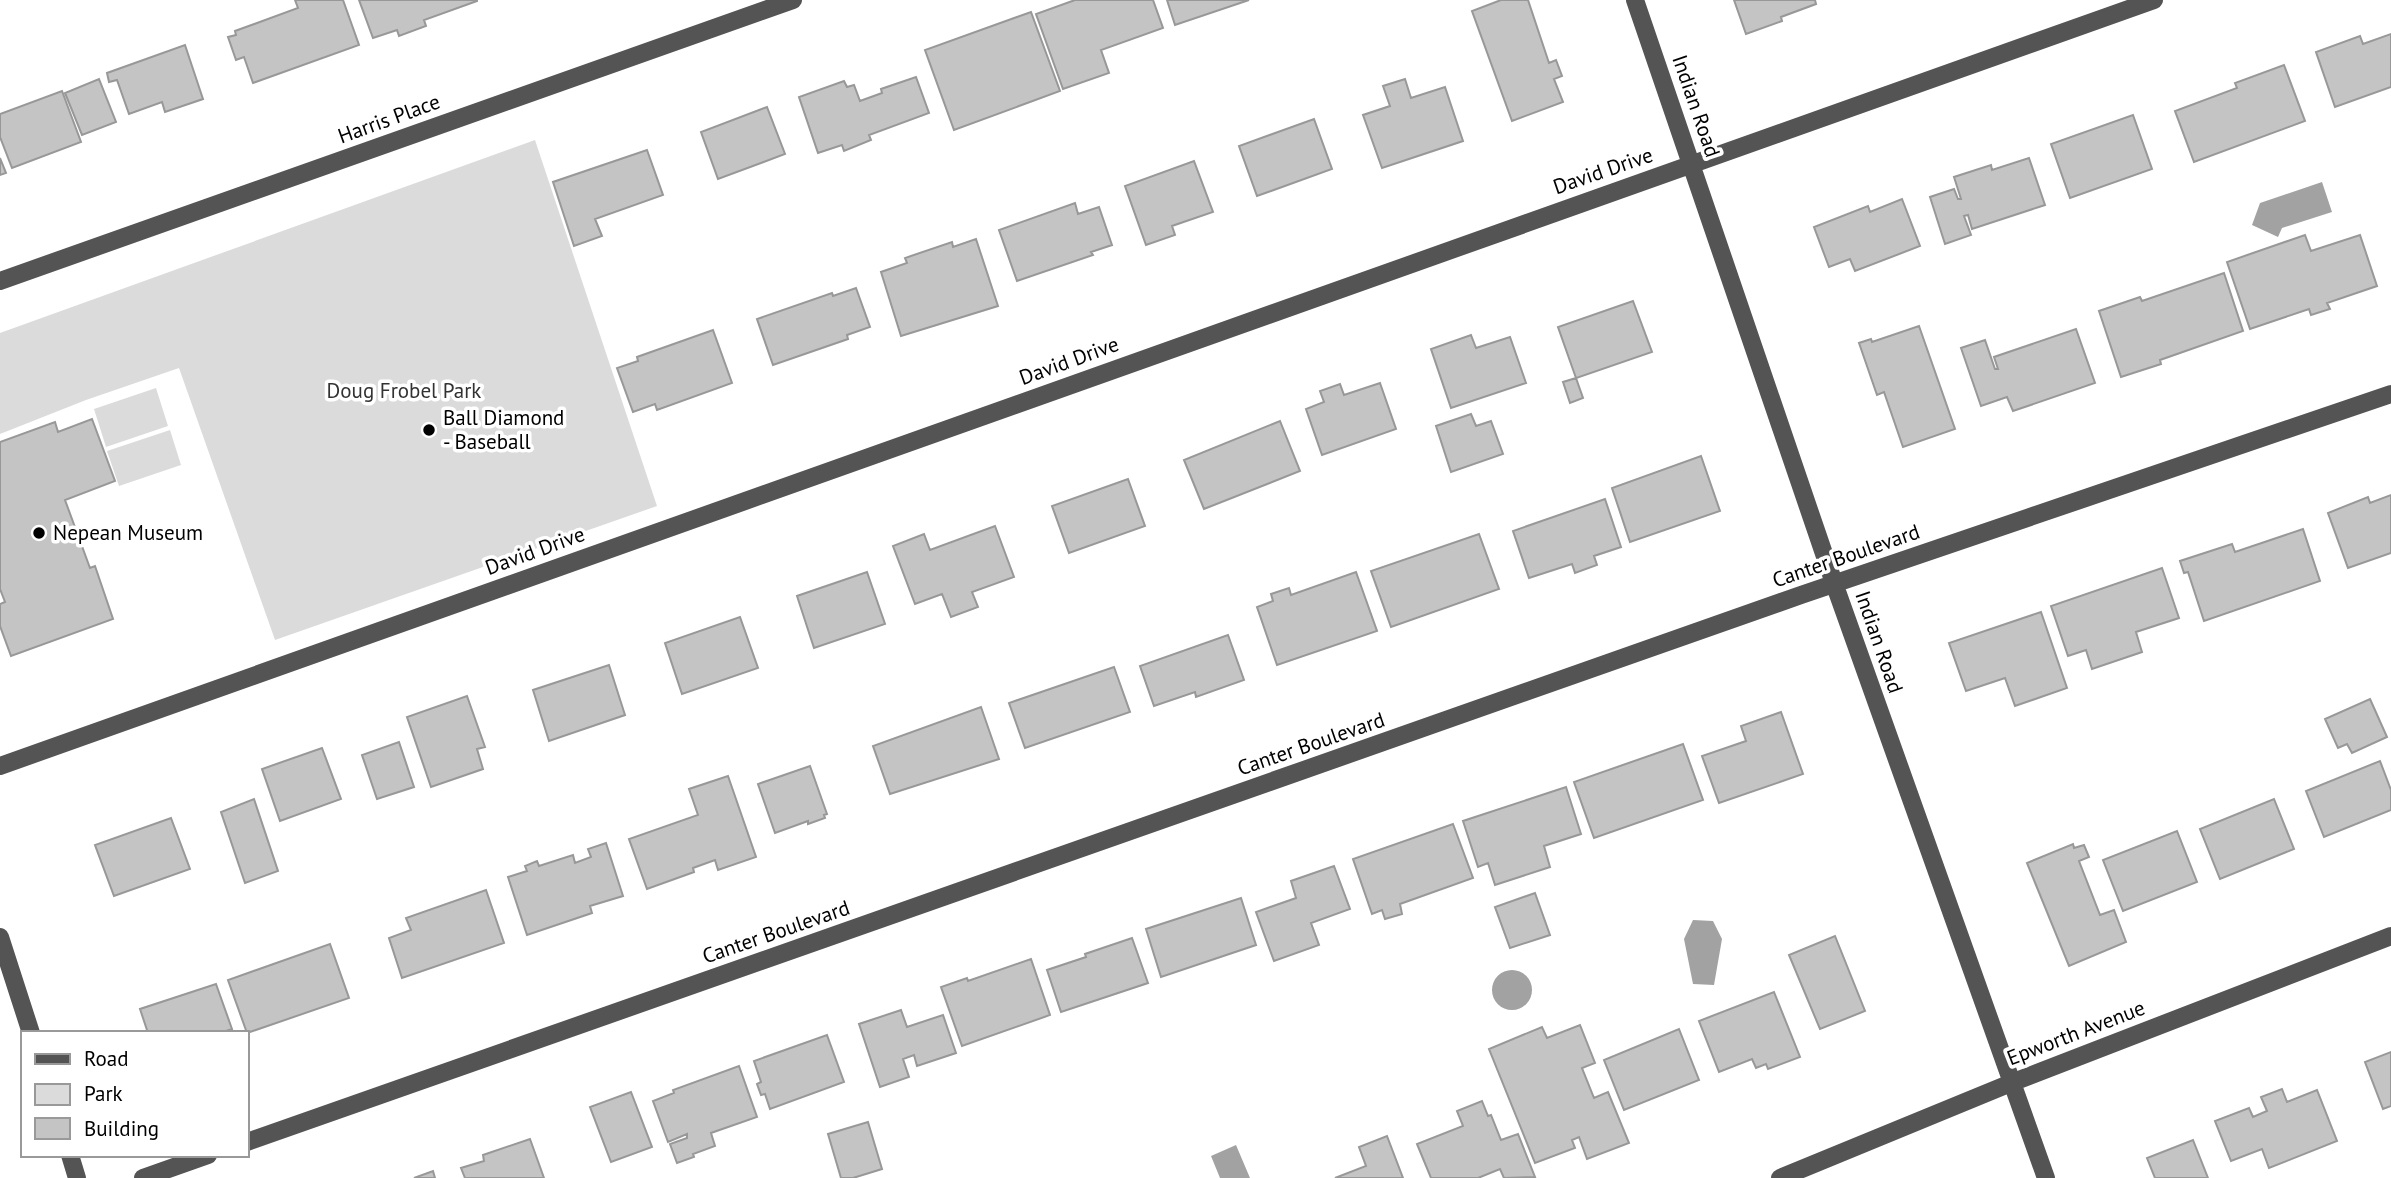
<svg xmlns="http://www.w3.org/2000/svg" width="2391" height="1178" viewBox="0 0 2391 1178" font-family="'PT Sans',sans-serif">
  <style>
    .green { fill: #dbdbdb }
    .water { fill: #a2a2a2 }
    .building { fill: #c4c4c4; stroke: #989898; stroke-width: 2 }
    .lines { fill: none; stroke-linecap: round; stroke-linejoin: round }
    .minor { stroke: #545454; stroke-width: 18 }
    .poi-dot { fill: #000; stroke: #fff; stroke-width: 2.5 }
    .labels { text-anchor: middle; stroke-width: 7; stroke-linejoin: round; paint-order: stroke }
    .street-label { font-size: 21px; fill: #000; stroke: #fff }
    .park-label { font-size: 21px; fill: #323232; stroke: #fff }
    .poi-label { font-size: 21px; fill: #000; stroke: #fff; text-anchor: start }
  </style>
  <rect width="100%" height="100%" fill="#fff"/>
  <!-- green -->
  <path class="green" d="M 535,140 L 657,506 L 275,640 L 179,368 L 86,400 L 0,434 L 0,333 Z
    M 156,388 L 168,426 L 106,447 L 94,409 Z
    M 170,430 L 181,465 L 119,486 L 107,451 Z"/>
  <!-- water -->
  <path class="water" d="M 2322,182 L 2332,212 L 2282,228 L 2278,237 L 2252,225 L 2260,203 Z
    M 1693,920 L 1713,921 L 1722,939 L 1714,985 L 1693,984 L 1684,939 Z
    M1492 990a20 20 0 1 1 40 0a20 20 0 1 1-40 0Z
    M 1236,1145 L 1250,1178 L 1220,1178 L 1211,1156 Z"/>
  <!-- building -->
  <path class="building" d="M 295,0 L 343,0 L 359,45 L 253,83 L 244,57 L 236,60 L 228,37 L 236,35 L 235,31 L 298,8 Z
    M 359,0 L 477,0 L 477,1 L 424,20 L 426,26 L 399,36 L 397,30 L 373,38 Z
    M 1075,0 L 1153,0 L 1163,28 L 1101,50 L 1109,73 L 1063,89 L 1036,14 Z
    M 1167,0 L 1249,0 L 1175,25 Z
    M 1501,0 L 1528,0 L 1549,63 L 1556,60 L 1562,76 L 1554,79 L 1563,102 L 1512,121 L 1472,11 Z
    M 1734,0 L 1815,0 L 1816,4 L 1781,17 L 1782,21 L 1746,34 Z
    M 1031,12 L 1060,91 L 954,130 L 925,50 Z
    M 2391,34 L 2391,87 L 2335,107 L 2316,52 L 2360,36 L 2363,44 Z
    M 185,45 L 203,99 L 165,112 L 162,102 L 129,114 L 117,80 L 109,82 L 107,73 Z
    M 2284,65 L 2305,121 L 2194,162 L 2175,111 L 2237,88 L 2235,83 Z
    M 916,77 L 929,113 L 869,135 L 871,140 L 844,151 L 842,145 L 818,153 L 799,97 L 844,81 L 847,87 L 854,85 L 860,101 L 882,93 L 881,89 Z
    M 99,79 L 116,122 L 82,135 L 65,93 Z
    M 1405,79 L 1411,98 L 1445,87 L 1463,141 L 1382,168 L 1363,115 L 1390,106 L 1383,86 Z
    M 62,91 L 81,142 L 12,168 L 0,137 L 0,114 Z
    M 767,107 L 785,154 L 718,179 L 701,132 Z
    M 2133,115 L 2152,169 L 2070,198 L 2051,144 Z
    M 1314,119 L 1332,169 L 1257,196 L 1239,146 Z
    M 647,150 L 663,195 L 595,219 L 602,236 L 574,246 L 553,182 Z
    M 0,158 L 6,173 L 0,175 Z
    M 2029,158 L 2045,205 L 1972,229 L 1968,215 L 1964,216 L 1971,235 L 1945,244 L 1930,197 L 1954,189 L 1958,199 L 1961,199 L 1954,177 L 1991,165 L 1992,170 Z
    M 1194,161 L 1213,212 L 1172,226 L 1175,235 L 1146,245 L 1125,186 Z
    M 1902,199 L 1920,246 L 1855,271 L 1850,259 L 1829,267 L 1814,227 L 1868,206 L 1870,212 Z
    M 1075,203 L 1078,214 L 1099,207 L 1112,245 L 1091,252 L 1093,255 L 1017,281 L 999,230 Z
    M 2305,235 L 2311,251 L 2360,235 L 2377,286 L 2327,303 L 2330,309 L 2311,315 L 2309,309 L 2250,329 L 2227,262 Z
    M 976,239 L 998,306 L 901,336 L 881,272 L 907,263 L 905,258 L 952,242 L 953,247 Z
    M 2224,273 L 2243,331 L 2160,360 L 2161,364 L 2121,377 L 2099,311 L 2140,297 L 2142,301 Z
    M 856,288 L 870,327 L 847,335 L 848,339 L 773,365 L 757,319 L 832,293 L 833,296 Z
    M 1633,301 L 1652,352 L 1576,378 L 1583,398 L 1570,403 L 1563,382 L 1576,378 L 1558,327 Z
    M 1919,326 L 1955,429 L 1903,447 L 1884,392 L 1877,395 L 1859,343 L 1871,339 L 1872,342 Z
    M 2076,329 L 2095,383 L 2013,411 L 2007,397 L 1981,406 L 1961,348 L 1985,340 L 1995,369 L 1998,369 L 1994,357 Z
    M 713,330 L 732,383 L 657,410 L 655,404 L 633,412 L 617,368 L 638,361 L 637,357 Z
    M 1471,335 L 1476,348 L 1510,337 L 1526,383 L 1451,408 L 1431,349 Z
    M 1380,383 L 1396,429 L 1322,455 L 1306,409 L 1324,402 L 1320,391 L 1340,384 L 1344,395 Z
    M 1471,414 L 1476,426 L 1491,421 L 1503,454 L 1451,472 L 1436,426 Z
    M 92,419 L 115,481 L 65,500 L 90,568 L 95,566 L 113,619 L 11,656 L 0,626 L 0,604 L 5,602 L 0,589 L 0,442 L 55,422 L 58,432 Z
    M 1280,421 L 1300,471 L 1204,509 L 1184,460 Z
    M 1701,456 L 1720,511 L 1630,542 L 1612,488 Z
    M 1128,479 L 1145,526 L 1069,553 L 1052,506 Z
    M 2391,495 L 2391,553 L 2348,568 L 2328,513 L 2368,497 L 2370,503 Z
    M 1605,499 L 1621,547 L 1594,556 L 1597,565 L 1575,573 L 1572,564 L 1529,578 L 1513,531 Z
    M 995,526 L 1014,577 L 972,592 L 978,607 L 951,617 L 942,594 L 915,604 L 893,546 L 924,534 L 930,550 Z
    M 2303,529 L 2320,581 L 2204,621 L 2188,572 L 2184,573 L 2180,561 L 2232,544 L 2235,552 Z
    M 1479,534 L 1499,589 L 1391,627 L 1371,571 Z
    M 2162,568 L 2179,618 L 2136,632 L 2142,652 L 2092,669 L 2086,650 L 2068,656 L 2051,606 Z
    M 867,572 L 885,624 L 814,648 L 797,596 Z
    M 1356,572 L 1377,631 L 1277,665 L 1257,607 L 1273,601 L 1271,594 L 1289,588 L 1291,595 Z
    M 2041,612 L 2067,688 L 2015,706 L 2005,678 L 1966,691 L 1949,643 Z
    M 740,617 L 758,668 L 682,694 L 665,643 Z
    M 1228,635 L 1244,680 L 1196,697 L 1195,692 L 1154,706 L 1140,666 Z
    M 609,665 L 625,715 L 549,741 L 533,690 Z
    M 1114,667 L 1130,712 L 1025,748 L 1009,703 Z
    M 467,696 L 485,747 L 477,749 L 483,769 L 431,787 L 407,717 Z
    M 2370,699 L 2387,737 L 2352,753 L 2347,744 L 2338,748 L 2325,719 Z
    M 981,707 L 999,759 L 890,794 L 873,746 Z
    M 1781,712 L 1803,774 L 1719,803 L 1702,756 L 1746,741 L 1741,726 Z
    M 399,742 L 414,787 L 377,799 L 362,755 Z
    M 1683,744 L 1703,800 L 1594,838 L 1574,782 Z
    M 322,748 L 341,799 L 280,821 L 262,769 Z
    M 2380,761 L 2391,790 L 2391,810 L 2324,837 L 2306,791 Z
    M 810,766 L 827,814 L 824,815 L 825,818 L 808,824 L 808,821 L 775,833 L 758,784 Z
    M 728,776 L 756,857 L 718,870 L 715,860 L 693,868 L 694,872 L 647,889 L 629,839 L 698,815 L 689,789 Z
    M 1566,787 L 1581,834 L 1544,846 L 1550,867 L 1495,885 L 1488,863 L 1478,867 L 1463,821 Z
    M 254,799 L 278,871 L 245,883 L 221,812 Z
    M 2274,799 L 2294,849 L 2220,879 L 2200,829 Z
    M 171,818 L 190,869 L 114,896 L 95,845 Z
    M 1453,824 L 1473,878 L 1400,904 L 1402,914 L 1385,919 L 1382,910 L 1372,914 L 1353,859 Z
    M 2177,831 L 2197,882 L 2123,911 L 2103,860 Z
    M 606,843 L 623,896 L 590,906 L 592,913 L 527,935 L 508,877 L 527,871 L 525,866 L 537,861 L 539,866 L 573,855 L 575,863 L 591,857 L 588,849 Z
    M 2073,844 L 2074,848 L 2084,845 L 2089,857 L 2079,861 L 2100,915 L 2114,910 L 2126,942 L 2069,966 L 2027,863 Z
    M 1334,866 L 1350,909 L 1311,923 L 1319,945 L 1274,961 L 1256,912 L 1296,898 L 1291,881 Z
    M 486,890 L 504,943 L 402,978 L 389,938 L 411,930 L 406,918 Z
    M 1535,893 L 1550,935 L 1510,948 L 1495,907 Z
    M 1241,898 L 1256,945 L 1161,977 L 1146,929 Z
    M 1835,936 L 1865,1011 L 1820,1029 L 1789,955 Z
    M 1132,938 L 1148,983 L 1061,1012 L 1047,970 L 1086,957 L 1085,954 Z
    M 330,944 L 349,998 L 247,1033 L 228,980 Z
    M 1031,959 L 1050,1015 L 962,1046 L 941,987 L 967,978 L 968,981 Z
    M 216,984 L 232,1029 L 220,1033 L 148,1033 L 140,1009 Z
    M 1774,992 L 1800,1057 L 1768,1069 L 1766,1064 L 1756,1068 L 1752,1059 L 1719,1072 L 1699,1021 Z
    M 901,1010 L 907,1027 L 943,1015 L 956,1053 L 917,1066 L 914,1055 L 903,1059 L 909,1077 L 880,1087 L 859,1024 Z
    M 1580,1025 L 1595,1063 L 1582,1068 L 1594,1098 L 1608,1092 L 1629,1143 L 1587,1159 L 1579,1137 L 1572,1140 L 1575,1148 L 1535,1163 L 1489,1049 L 1542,1027 L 1547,1038 Z
    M 1679,1029 L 1699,1080 L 1624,1110 L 1604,1060 Z
    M 827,1035 L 844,1082 L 770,1109 L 765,1094 L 761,1095 L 757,1084 L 761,1082 L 754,1061 Z
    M 2391,1052 L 2391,1106 L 2383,1109 L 2365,1062 Z
    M 739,1066 L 757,1117 L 711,1133 L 715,1146 L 693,1154 L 694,1157 L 677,1163 L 670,1144 L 687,1138 L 687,1134 L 668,1142 L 653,1101 L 674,1093 L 673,1090 Z
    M 2282,1089 L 2287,1102 L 2317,1090 L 2337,1141 L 2269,1168 L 2262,1149 L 2231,1161 L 2215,1121 L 2249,1108 L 2253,1117 L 2267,1111 L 2261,1097 Z
    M 631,1092 L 652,1147 L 611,1162 L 590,1107 Z
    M 1482,1101 L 1488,1116 L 1491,1115 L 1501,1140 L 1518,1134 L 1535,1177 L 1504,1178 L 1500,1169 L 1478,1178 L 1431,1178 L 1417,1144 L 1463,1126 L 1457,1111 Z
    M 868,1122 L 882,1169 L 853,1178 L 841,1178 L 828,1134 Z
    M 1387,1136 L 1403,1178 L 1335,1178 L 1366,1166 L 1359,1147 Z
    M 530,1139 L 544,1178 L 465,1178 L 461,1168 L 484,1161 L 483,1155 Z
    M 2193,1140 L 2208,1178 L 2155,1178 L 2147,1158 Z
    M 433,1171 L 435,1178 L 414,1178 Z"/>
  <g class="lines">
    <!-- minor -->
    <path class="minor" d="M 1635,0 L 1834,583 L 2046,1178
      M 0,281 L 793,0
      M 0,766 L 2154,0
      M 0,937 L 31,1033
      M 247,1142 L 1801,595 L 2391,394
      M 70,1155 L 77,1178
      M 143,1178 L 208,1155
      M 1780,1178 L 2011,1083 L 2391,936"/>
  </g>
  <!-- markers -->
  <g class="poi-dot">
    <circle cx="429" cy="430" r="7"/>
    <circle cx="39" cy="533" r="7"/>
  </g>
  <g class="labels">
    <!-- street labels -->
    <g class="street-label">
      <text transform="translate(1696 106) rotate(71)" y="7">Indian Road</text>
      <text transform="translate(389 119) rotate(-20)" y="7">Harris Place</text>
      <text transform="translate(1603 171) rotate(-19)" y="7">David Drive</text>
      <text transform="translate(1069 361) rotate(-20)" y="7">David Drive</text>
      <text transform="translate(535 551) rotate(-20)" y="7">David Drive</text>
      <text transform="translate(1846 556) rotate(-19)" y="7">Canter Boulevard</text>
      <text transform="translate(1879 642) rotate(71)" y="7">Indian Road</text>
      <text transform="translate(1311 744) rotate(-19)" y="7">Canter Boulevard</text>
      <text transform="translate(776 932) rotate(-19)" y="7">Canter Boulevard</text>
      <text transform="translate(2076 1033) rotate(-21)" y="7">Epworth Avenue</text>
    </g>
    <!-- park labels -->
    <g class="park-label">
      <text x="404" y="398">Doug Frobel Park</text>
    </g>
    <!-- poi labels -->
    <g class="poi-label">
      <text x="443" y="425">Ball Diamond<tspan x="443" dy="24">- Baseball</tspan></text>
      <text x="53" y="540">Nepean Museum</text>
    </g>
  </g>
  <!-- legend -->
  <rect x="21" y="1031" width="228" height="126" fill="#ffffff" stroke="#999999" stroke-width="2"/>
  <rect x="35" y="1054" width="35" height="10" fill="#545454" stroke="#999999" stroke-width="2"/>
  <text x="84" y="1066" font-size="21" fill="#000000">Road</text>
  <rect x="35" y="1084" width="35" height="21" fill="#dbdbdb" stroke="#999999" stroke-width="2"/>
  <text x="84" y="1101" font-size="21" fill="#000000">Park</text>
  <rect x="35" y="1118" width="35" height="21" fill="#c4c4c4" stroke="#999999" stroke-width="2"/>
  <text x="84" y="1136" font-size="21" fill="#000000">Building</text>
</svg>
